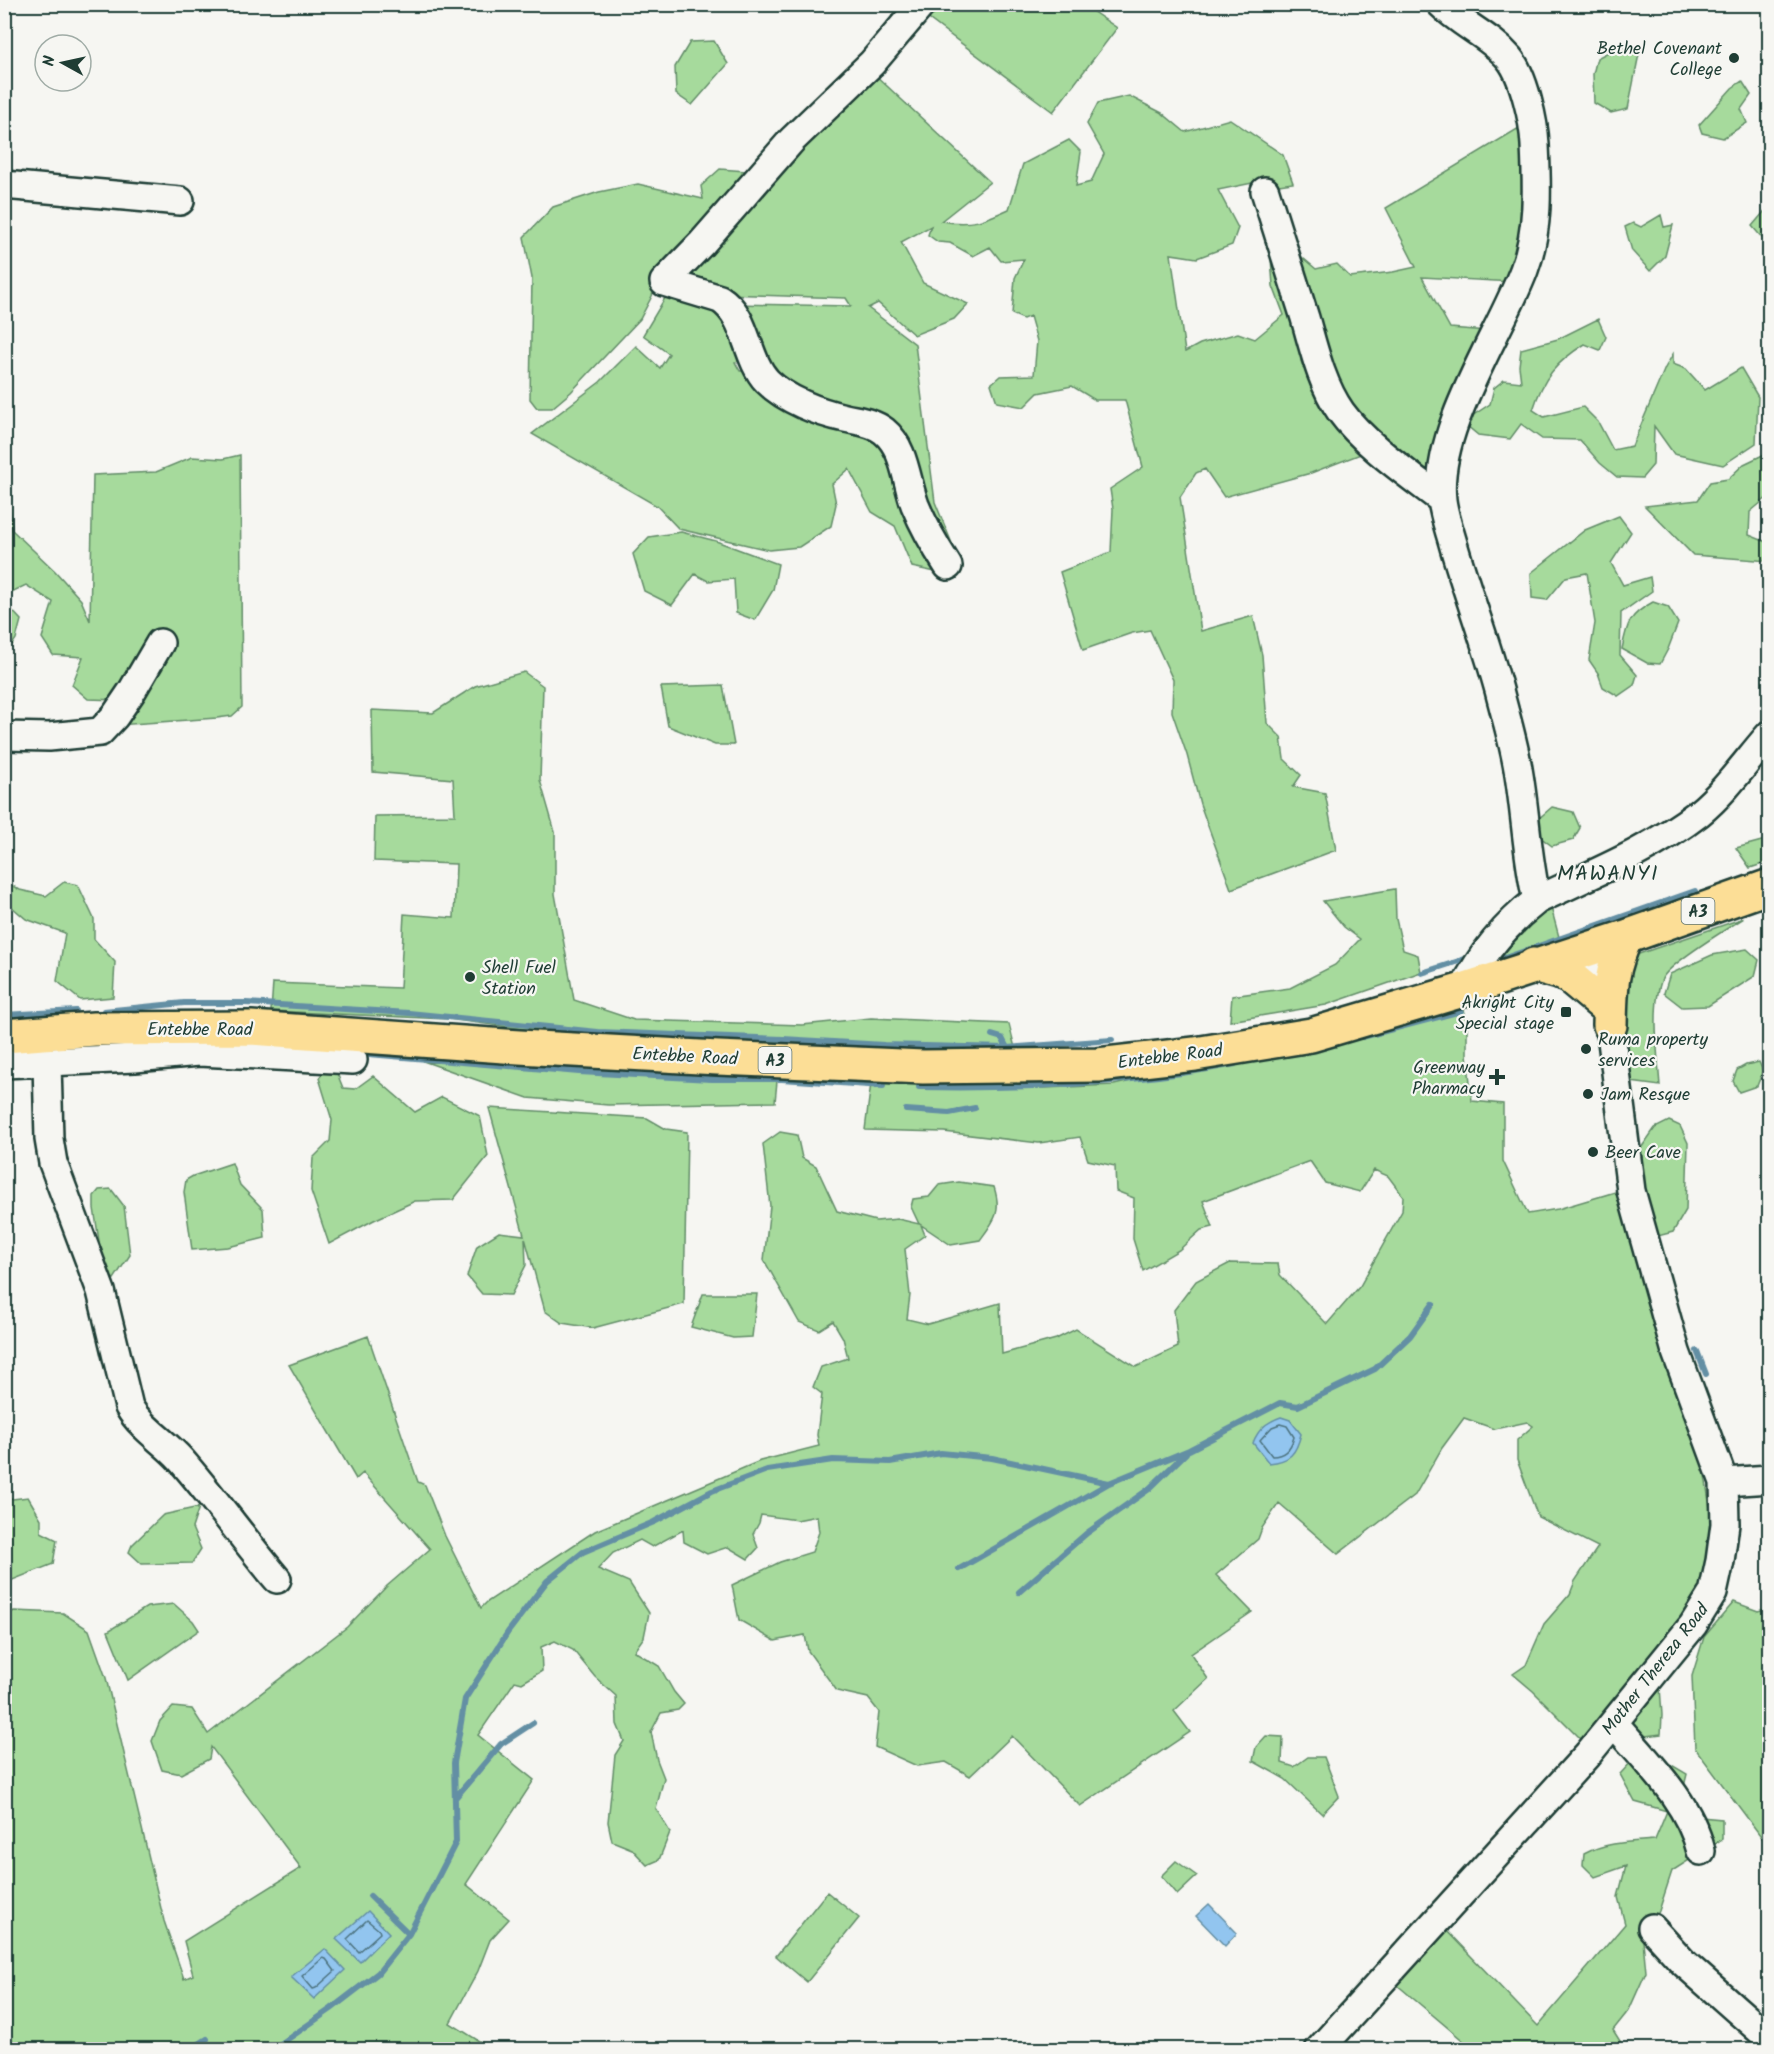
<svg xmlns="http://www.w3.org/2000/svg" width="1774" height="2054" viewBox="0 0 1774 2054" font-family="Kalam,sans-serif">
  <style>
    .green { fill: #a6da9c; stroke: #628c68; stroke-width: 1.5 }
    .water { fill: #92c5ef; stroke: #648fa4; stroke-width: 1.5 }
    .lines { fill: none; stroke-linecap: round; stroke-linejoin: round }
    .shore { stroke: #4d737f; stroke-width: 1.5 }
    .stream { stroke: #648fa4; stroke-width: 6 }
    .minor-casing { stroke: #1f3d34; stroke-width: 32 }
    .major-casing { stroke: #1f3d34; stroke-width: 38 }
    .minor { stroke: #f6f6f2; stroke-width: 27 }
    .major { stroke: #fcde96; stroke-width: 33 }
    .poi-dot { fill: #1f3d34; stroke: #f6f6f2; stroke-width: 2 }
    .labels { text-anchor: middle; stroke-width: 4.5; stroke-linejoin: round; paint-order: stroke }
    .shield { fill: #f6f6f2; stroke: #60746d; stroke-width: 1.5 }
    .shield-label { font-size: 16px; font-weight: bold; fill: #1f3d34 }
    .poi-label { font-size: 18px; fill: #1f3d34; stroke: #f6f6f2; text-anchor: start }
    .street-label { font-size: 18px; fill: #1f3d34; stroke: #f6f6f2 }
    .quarter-label { font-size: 21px; letter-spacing: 1.5px; fill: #1f3d34; stroke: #f6f6f2 }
  </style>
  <rect width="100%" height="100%" fill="#f6f6f2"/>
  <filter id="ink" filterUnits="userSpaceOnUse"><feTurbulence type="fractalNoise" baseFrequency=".0167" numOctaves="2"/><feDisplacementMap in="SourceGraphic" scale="12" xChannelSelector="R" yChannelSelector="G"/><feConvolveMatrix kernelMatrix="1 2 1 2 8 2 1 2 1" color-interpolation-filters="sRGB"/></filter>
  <g filter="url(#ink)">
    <!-- green -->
    <path class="green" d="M 894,5 L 1083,5 L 1117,28 L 1053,112 L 922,14 L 901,16 Z
      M 714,41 L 728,64 L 692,105 L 676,94 L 675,67 L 690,42 Z
      M 1616,48 L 1631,48 L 1639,54 L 1628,109 L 1611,113 L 1594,103 L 1593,74 L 1597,58 Z
      M 873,73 L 990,182 L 941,221 C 971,226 983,221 1009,209 L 1023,164 L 1069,140 L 1081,152 L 1076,186 L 1091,182 L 1104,154 L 1087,124 L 1098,103 L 1129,96 L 1162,113 L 1185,132 L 1230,119 L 1283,155 L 1293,183 L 1279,185 L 1262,181 L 1218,190 L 1238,228 L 1232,245 L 1197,258 L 1171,254 L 1185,352 L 1200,344 L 1238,333 L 1255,339 L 1284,315 L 1273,286 L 1271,258 L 1285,243 L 1316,269 L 1337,264 L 1350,277 L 1393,272 L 1416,267 L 1386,208 L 1519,128 L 1526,190 L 1513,282 L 1422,277 L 1450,328 L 1487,331 L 1468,424 L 1472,416 L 1490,404 L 1494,388 L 1504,380 L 1521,382 L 1519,366 L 1521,349 L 1558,339 L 1598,319 L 1606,337 L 1600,350 L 1585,344 C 1556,362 1543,378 1533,410 L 1544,417 L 1583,407 L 1598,422 L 1613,450 L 1632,446 L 1665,368 L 1673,354 L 1673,364 L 1686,369 L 1705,390 L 1741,368 L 1758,397 L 1756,443 L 1723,465 L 1674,454 L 1654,426 L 1653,465 L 1642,478 L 1617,477 L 1600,463 L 1580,440 L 1542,439 L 1521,424 L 1510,439 L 1478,435 L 1467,426 L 1440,482 L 1367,428 L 1338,380 L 1314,326 L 1301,361 L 1315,396 L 1344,433 L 1374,449 L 1311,473 L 1224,497 L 1205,469 L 1196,473 L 1180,497 L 1201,631 L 1253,616 L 1262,655 L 1267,723 L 1281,737 L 1284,759 L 1301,775 L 1293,787 L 1325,793 L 1336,850 L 1231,889 L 1200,804 L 1187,755 L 1172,712 L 1173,680 L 1150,630 L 1132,633 L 1083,650 L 1060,572 L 1111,552 L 1113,509 L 1110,489 L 1143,467 L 1125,400 L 1095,400 L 1072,386 L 1038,393 L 1024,407 L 997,402 L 991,384 L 1000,376 L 1034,375 L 1037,341 L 1030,316 L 1023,319 L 1012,314 L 1015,278 L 1024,259 L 1001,261 L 990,247 L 973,256 L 950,243 L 938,242 L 928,235 L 931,226 L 901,242 L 923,283 L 968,304 L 954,319 L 914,335 L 878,303 L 868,308 L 915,344 L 935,502 L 953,546 L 955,576 L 912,567 L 895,526 L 872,512 L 849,469 L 832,484 L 836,504 L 831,526 L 799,547 L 769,550 L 679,529 L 657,506 L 532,434 L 600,382 L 636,346 L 660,368 L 669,354 L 643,335 L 665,298 L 678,294 L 722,306 L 746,360 L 735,362 L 740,371 L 754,370 L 783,387 L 734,304 L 851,306 L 846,298 L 722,294 L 660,272 L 652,296 L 640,319 L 571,392 L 552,408 L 537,408 L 530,399 L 532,278 L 524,237 L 553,207 L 599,192 L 638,184 L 703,199 L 701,186 L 720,169 L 746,171 L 753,194 Z
      M 1742,81 L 1751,95 L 1741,109 L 1747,123 L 1723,138 L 1702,133 L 1699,125 L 1732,88 Z
      M 1769,206 L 1769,237 L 1763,239 L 1752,226 Z
      M 1661,215 L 1664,227 L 1673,225 L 1665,256 L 1650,271 L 1632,251 L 1625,227 L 1633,223 L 1641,227 Z
      M 1769,452 L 1769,496 L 1750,512 L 1749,535 L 1769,543 L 1769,561 L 1693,555 L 1645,506 L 1698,500 L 1710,482 L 1728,479 L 1744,464 Z
      M 240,455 L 242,707 L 232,716 L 217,718 L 117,725 L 118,700 L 88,699 L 72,685 L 83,657 L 53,655 L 42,638 L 53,602 L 26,585 L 5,595 L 9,607 L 21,620 L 16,639 L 5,655 L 5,500 L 10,504 L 12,530 L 55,571 L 81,600 L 90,621 L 93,475 L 156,472 L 192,457 L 223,459 Z
      M 1619,516 L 1631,532 L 1611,563 L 1623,585 L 1650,577 L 1652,591 L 1621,613 L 1620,655 L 1637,675 L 1634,685 L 1618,696 L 1603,687 L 1598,673 L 1589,660 L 1595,623 L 1587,573 L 1566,577 L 1547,600 L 1532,598 L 1531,573 L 1585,530 Z
      M 681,532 L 716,541 L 778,564 L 773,590 L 755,620 L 736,613 L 734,579 L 708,581 L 695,574 L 672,605 L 644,591 L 633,554 L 649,537 Z
      M 1653,602 L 1668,607 L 1678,623 L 1668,649 L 1660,664 L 1647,663 L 1622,649 C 1627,623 1629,615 1653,602 Z
      M 524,672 L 543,686 L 540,780 L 555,832 L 555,894 L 574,1000 L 634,1020 L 802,1025 L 871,1018 L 1009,1024 L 1016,1052 L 916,1052 L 572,1035 L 447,1019 L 271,1011 L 273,983 L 400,988 L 404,914 L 454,918 L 456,864 L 374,861 L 375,816 L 455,815 L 453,779 L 373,772 L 372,710 L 433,713 L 475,686 Z
      M 723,685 L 734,745 L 715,745 L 668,726 L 661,687 Z
      M 1552,807 L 1573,812 L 1580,828 L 1573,840 L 1552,846 L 1540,837 L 1537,820 Z
      M 1769,839 L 1769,862 L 1750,868 L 1736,848 Z
      M 5,882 L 20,890 L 46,896 L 64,882 L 78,885 L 94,919 L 94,939 L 115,962 L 113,997 L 80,1000 L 57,981 L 65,933 L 26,919 L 5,901 Z
      M 1395,889 L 1396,919 L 1403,950 L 1418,955 L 1421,972 L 1326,1005 L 1230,1021 L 1232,996 L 1290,988 L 1335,965 L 1360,939 L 1344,927 L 1323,901 Z
      M 1549,900 L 1559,937 L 1500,959 L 1496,954 Z
      M 1744,918 C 1728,928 1668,964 1662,979 C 1651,1005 1658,1057 1660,1086 L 1631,1082 L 1621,975 L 1627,958 Z
      M 1747,949 L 1759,960 L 1755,976 L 1708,1006 L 1682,1007 L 1664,993 L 1670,974 L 1712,955 Z
      M 1463,1004 L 1467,1024 L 1467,1054 L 1472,1101 L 1503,1104 L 1503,1161 L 1528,1214 L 1558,1209 L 1622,1190 L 1673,1384 L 1703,1462 L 1711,1515 L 1712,1553 L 1692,1612 L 1646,1671 L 1660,1687 L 1662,1715 L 1661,1734 L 1615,1740 L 1599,1717 L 1587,1745 L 1533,1691 L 1513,1674 L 1526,1665 L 1544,1624 L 1570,1594 L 1575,1581 L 1598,1547 L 1538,1517 L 1517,1460 L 1517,1440 L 1533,1426 L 1527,1422 L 1495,1429 L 1464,1418 L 1442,1448 L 1415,1495 L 1338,1554 L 1279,1503 L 1262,1528 L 1258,1539 L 1216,1575 L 1252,1612 L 1191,1654 L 1208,1679 L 1174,1711 L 1190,1732 L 1080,1806 L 1012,1736 L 970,1776 L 946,1762 L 917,1766 L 875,1747 L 879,1712 L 868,1698 L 837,1691 L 808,1651 L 805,1635 L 775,1641 L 739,1620 L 732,1585 L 780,1562 L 812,1552 L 819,1532 L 817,1516 L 797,1520 L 761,1515 L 759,1523 L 753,1534 L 758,1548 L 748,1559 L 728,1547 L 707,1554 L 684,1542 L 683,1530 L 652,1547 L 640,1540 L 613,1553 L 598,1569 L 629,1582 L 649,1613 L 644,1637 L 634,1651 L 659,1666 L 674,1692 L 684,1704 L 678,1710 L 661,1713 L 651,1732 L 657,1760 L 664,1778 L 656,1809 L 670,1832 L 659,1860 L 647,1865 L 632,1849 L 612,1841 L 608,1822 L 615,1755 L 624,1741 L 617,1724 L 616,1696 L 595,1677 L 573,1650 L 555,1641 L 541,1647 L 542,1671 L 522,1683 L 515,1681 L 478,1735 L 534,1780 L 466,1884 L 509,1919 L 490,1940 L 478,1971 L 450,2023 L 492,2049 L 5,2050 L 5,1616 L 14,1611 L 63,1613 L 89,1630 L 106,1678 L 164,1921 L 184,1979 L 193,1975 L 184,1941 L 301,1868 L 211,1747 L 209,1759 L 181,1774 L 162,1770 L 152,1741 L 160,1721 L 173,1707 L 192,1709 L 208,1734 L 347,1627 L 387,1586 L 430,1549 L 363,1473 L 356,1479 L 289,1365 L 368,1336 L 418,1482 L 425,1485 L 445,1536 L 481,1608 L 487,1602 L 595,1531 L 760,1461 L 819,1446 L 817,1435 L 822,1394 L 813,1387 L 821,1367 L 848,1358 L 843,1338 L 833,1321 L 819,1330 L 799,1322 L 764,1260 L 770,1206 L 763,1144 L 780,1132 L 797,1135 L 802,1158 L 816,1166 L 837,1211 L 876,1221 L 898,1219 L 919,1224 L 911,1207 L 913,1199 L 929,1197 L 939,1185 L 959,1182 L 994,1187 C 1002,1212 995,1220 980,1240 L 951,1245 L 921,1225 L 925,1235 L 905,1249 L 910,1295 L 907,1319 L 928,1324 L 1000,1303 L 1002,1354 L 1056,1339 L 1076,1329 L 1136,1367 L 1178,1347 L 1174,1310 L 1196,1281 L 1230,1263 L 1278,1264 L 1280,1275 L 1327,1324 L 1360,1286 L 1402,1211 L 1403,1196 L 1388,1176 L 1374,1170 L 1360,1192 L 1325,1183 L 1310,1161 L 1203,1201 L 1213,1227 L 1201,1230 L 1179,1250 L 1143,1271 L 1133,1239 L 1134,1198 L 1116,1191 L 1115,1166 L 1088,1160 L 1080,1137 L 1039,1143 L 944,1132 L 865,1130 L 871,1083 L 1044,1088 L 1114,1085 Z
      M 423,1061 L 777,1081 L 775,1102 L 608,1105 L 528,1098 Z
      M 1759,1062 L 1763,1071 L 1757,1086 L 1739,1092 L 1733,1081 L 1737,1070 L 1746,1065 Z
      M 328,1066 L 335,1068 L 343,1088 L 355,1089 L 373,1076 L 415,1112 L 442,1097 L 480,1116 L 488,1156 L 453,1200 L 415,1201 L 374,1220 L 329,1244 L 311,1191 L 313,1158 L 330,1141 L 332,1120 L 319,1078 Z
      M 489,1108 L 647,1118 L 666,1129 L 687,1132 L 684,1304 L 593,1328 L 562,1323 L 545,1311 L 525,1238 L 526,1265 L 511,1295 L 482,1294 L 467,1276 L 477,1246 L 499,1232 L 524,1235 Z
      M 1669,1121 L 1680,1126 L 1688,1143 L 1686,1210 L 1673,1232 L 1658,1236 L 1650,1225 L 1639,1151 L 1655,1128 Z
      M 232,1163 L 240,1185 L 263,1209 L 265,1238 L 228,1247 L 192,1250 L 184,1192 L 186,1180 L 193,1176 Z
      M 111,1189 L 124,1206 L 130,1255 L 114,1279 L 104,1274 L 94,1208 L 94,1196 L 99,1190 Z
      M 703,1294 L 757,1294 L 752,1337 L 733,1338 L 691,1327 Z
      M 28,1497 L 41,1519 L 41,1532 L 57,1540 L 53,1564 L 5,1583 L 5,1500 Z
      M 199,1507 L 192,1528 L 201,1549 L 192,1563 L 142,1564 L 129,1552 L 132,1545 L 163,1515 Z
      M 1734,1602 L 1758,1611 L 1769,1608 L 1769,1847 L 1695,1748 L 1692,1676 L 1704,1637 Z
      M 174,1604 L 193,1621 L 199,1630 L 128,1680 L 108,1631 L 147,1607 Z
      M 1266,1736 L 1283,1737 L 1282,1763 L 1294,1767 L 1308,1757 L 1324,1757 L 1339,1796 L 1322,1814 L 1285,1779 L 1253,1761 L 1256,1747 Z
      M 1658,1757 L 1687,1774 L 1681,1799 L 1690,1816 L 1722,1819 L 1722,1839 L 1672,1871 L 1659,1911 L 1643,1941 L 1646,1972 L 1629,2010 L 1613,2030 L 1625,2049 L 1473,2049 L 1396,1984 L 1443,1927 L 1538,2026 L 1625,1924 L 1618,1897 L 1626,1866 L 1595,1877 L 1583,1865 L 1584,1854 C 1606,1842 1630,1842 1655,1840 L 1667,1811 L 1635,1802 L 1620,1774 L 1634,1759 Z
      M 1176,1861 L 1197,1876 L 1177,1895 L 1161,1876 Z
      M 827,1892 L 859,1918 L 807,1982 L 776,1956 Z"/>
    <!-- water -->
    <path class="water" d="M 1281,1417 L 1290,1420 L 1301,1434 C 1296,1454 1290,1461 1269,1463 L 1253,1443 C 1258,1429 1267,1422 1281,1417 Z
      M 1209,1904 L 1237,1933 L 1225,1946 L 1196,1916 Z
      M 368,1911 L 389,1933 L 360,1962 L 336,1939 Z
      M 325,1949 L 345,1970 L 314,1999 L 291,1977 Z"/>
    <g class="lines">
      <!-- shore -->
      <path class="shore" d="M 1280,1424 L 1287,1426 L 1294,1437 C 1291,1448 1284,1456 1272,1456 L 1260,1440 L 1272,1427 Z
        M 367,1920 L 379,1930 L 380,1933 L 359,1952 L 347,1939 Z
        M 323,1958 L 326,1959 L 335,1971 L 316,1988 L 313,1989 L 302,1976 Z"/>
      <!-- stream -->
      <path class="stream" d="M 1495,952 L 1495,956 L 1498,959 L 1502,959 L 1695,891
        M 1422,973 L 1471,957
        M 104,1011 L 184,1003 L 246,1003 L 409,1013 L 598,1032 L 783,1039 L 884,1045 L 1007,1048
        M 4,1015 L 76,1011
        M 992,1035 L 1002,1038 L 1007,1048 L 1112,1040
        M 1362,1037 L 1461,1011
        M 357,1053 L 579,1072 L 711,1079 L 782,1079 L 883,1086
        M 919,1087 C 1025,1089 1131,1084 1235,1064
        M 906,1110 L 949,1113 L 975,1108
        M 1697,1351 L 1706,1374
        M 959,1569 L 1109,1483 L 1189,1450 L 1280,1403 L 1298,1406 L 1375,1369 L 1410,1336 L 1433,1304
        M 1019,1592 L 1087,1533 L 1149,1489 L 1186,1453
        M 455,1798 L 501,1744 L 533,1723
        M 370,1896 L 409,1934
        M 189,2050 L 207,2039
        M 272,2050 L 331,2009 L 378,1973 L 409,1934 L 456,1842 L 454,1763 L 465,1699 L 508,1632 L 547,1581 L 583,1552 L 654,1522 L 712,1491 L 767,1470 L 833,1460 L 890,1462 L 941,1453 L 992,1458 L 1109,1483"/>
      <defs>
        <path id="minor" d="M 1441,4 C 1462,25 1490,36 1509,58 C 1524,76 1534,122 1535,145 C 1537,187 1539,230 1524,270 C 1499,336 1434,429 1442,500 C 1444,516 1450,532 1454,547 C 1468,595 1486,642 1499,690 C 1506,718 1515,747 1519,775 C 1526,818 1527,857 1537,900 C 1505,925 1481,954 1463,990
          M 4,185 L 180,201
          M 1265,191 C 1278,233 1292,276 1305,318 C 1314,350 1322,385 1341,412 C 1364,444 1411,476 1442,500
          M 664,282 L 720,299 C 748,317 745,357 767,381 C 786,400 818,412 845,418 C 858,421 873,422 884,431 C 905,448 906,481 915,505 C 924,527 935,546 948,566
          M 664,282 L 702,243 L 792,140 L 872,63 L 922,4
          M 4,736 L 49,737 L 100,732 L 115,716 L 132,691 L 160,643
          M 1537,900 C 1592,874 1650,851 1699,813 C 1726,791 1747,760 1770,734
          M 47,1063 L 49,1139 L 53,1163 L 101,1291 L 129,1407 C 142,1429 164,1441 181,1460 C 215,1499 244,1540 277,1579
          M 4,1064 L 135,1058 L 199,1052 L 353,1060
          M 1724,1482 L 1770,1479
          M 1614,1723 C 1646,1761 1689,1801 1701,1851
          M 1652,1928 L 1684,1963 L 1762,2032
          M 1319,2050 L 1588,1754 L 1693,1625 L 1713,1593 L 1720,1561 L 1725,1524 L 1724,1482 L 1676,1352 L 1631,1191 L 1610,1025 L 1606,1007 L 1584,949"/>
        <path id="major" d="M 1534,965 L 1559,972 L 1570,977 L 1606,1007
          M 1610,1025 C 1611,989 1610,971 1626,937
          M 4,1036 L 94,1029 L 251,1028 L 519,1047 L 718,1058 L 923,1067 L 1098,1065 L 1195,1054 L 1311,1035 L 1463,990 L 1626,937 L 1770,886"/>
      </defs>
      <!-- minor casing -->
      <use href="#minor" class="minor-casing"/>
      <!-- major casing -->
      <use href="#major" class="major-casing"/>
      <!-- minor -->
      <use href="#minor" class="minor"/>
      <!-- major -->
      <use href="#major" class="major"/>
    </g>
  </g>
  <!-- markers -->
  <g class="poi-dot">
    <circle cx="1734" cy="58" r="6"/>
    <circle cx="470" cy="977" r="6"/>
    <rect x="1560" y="1006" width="12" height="12" rx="3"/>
    <circle cx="1586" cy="1049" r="6"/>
    <path d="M1494 1068h6v6h6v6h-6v6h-6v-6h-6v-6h6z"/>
    <circle cx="1588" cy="1094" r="6"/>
    <circle cx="1593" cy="1152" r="6"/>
  </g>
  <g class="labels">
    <!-- shield labels -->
    <g class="shield">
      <rect x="1681.5" y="898" width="33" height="26" rx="4.5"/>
      <rect x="758.5" y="1047" width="33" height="26" rx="4.5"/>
    </g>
    <g class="shield-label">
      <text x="1698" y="917">A3</text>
      <text x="775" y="1066">A3</text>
    </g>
    <!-- poi labels -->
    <g class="poi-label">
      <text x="1722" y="54" text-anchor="end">Bethel Covenant<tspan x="1722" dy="21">College</tspan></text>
      <text x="482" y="973">Shell Fuel<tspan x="482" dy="21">Station</tspan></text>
      <text x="1554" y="1008" text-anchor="end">Akright City<tspan x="1554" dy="21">Special stage</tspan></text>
      <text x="1598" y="1045">Ruma property<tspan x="1598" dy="21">services</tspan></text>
      <text x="1485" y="1073" text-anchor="end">Greenway<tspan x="1485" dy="21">Pharmacy</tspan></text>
      <text x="1600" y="1100">Jam Resque</text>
      <text x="1605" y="1158">Beer Cave</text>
    </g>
    <!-- street labels -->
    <g class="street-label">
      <text x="200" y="1035">Entebbe Road</text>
      <text transform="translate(685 1056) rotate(3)" y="6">Entebbe Road</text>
      <text transform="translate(1170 1056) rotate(-7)" y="6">Entebbe Road</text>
      <text transform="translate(1655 1669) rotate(-52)" y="6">Mother Thereza Road</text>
    </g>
    <!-- quarter labels -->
    <g class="quarter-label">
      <text x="1608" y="880">MAWANYI</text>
    </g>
  </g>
  <!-- margin -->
  <rect width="1774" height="2054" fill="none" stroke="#f6f6f2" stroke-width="24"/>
  <rect x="12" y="12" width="1750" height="2030" fill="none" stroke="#1f3d34" stroke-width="2" filter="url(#ink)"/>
  <!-- north arrow -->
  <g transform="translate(63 63) rotate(278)"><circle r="28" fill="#f6f6f2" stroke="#a0aca6" stroke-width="1.5"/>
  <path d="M0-4.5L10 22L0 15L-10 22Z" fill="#1f3d34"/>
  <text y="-9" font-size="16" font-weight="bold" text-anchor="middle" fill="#1f3d34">N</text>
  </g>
</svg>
